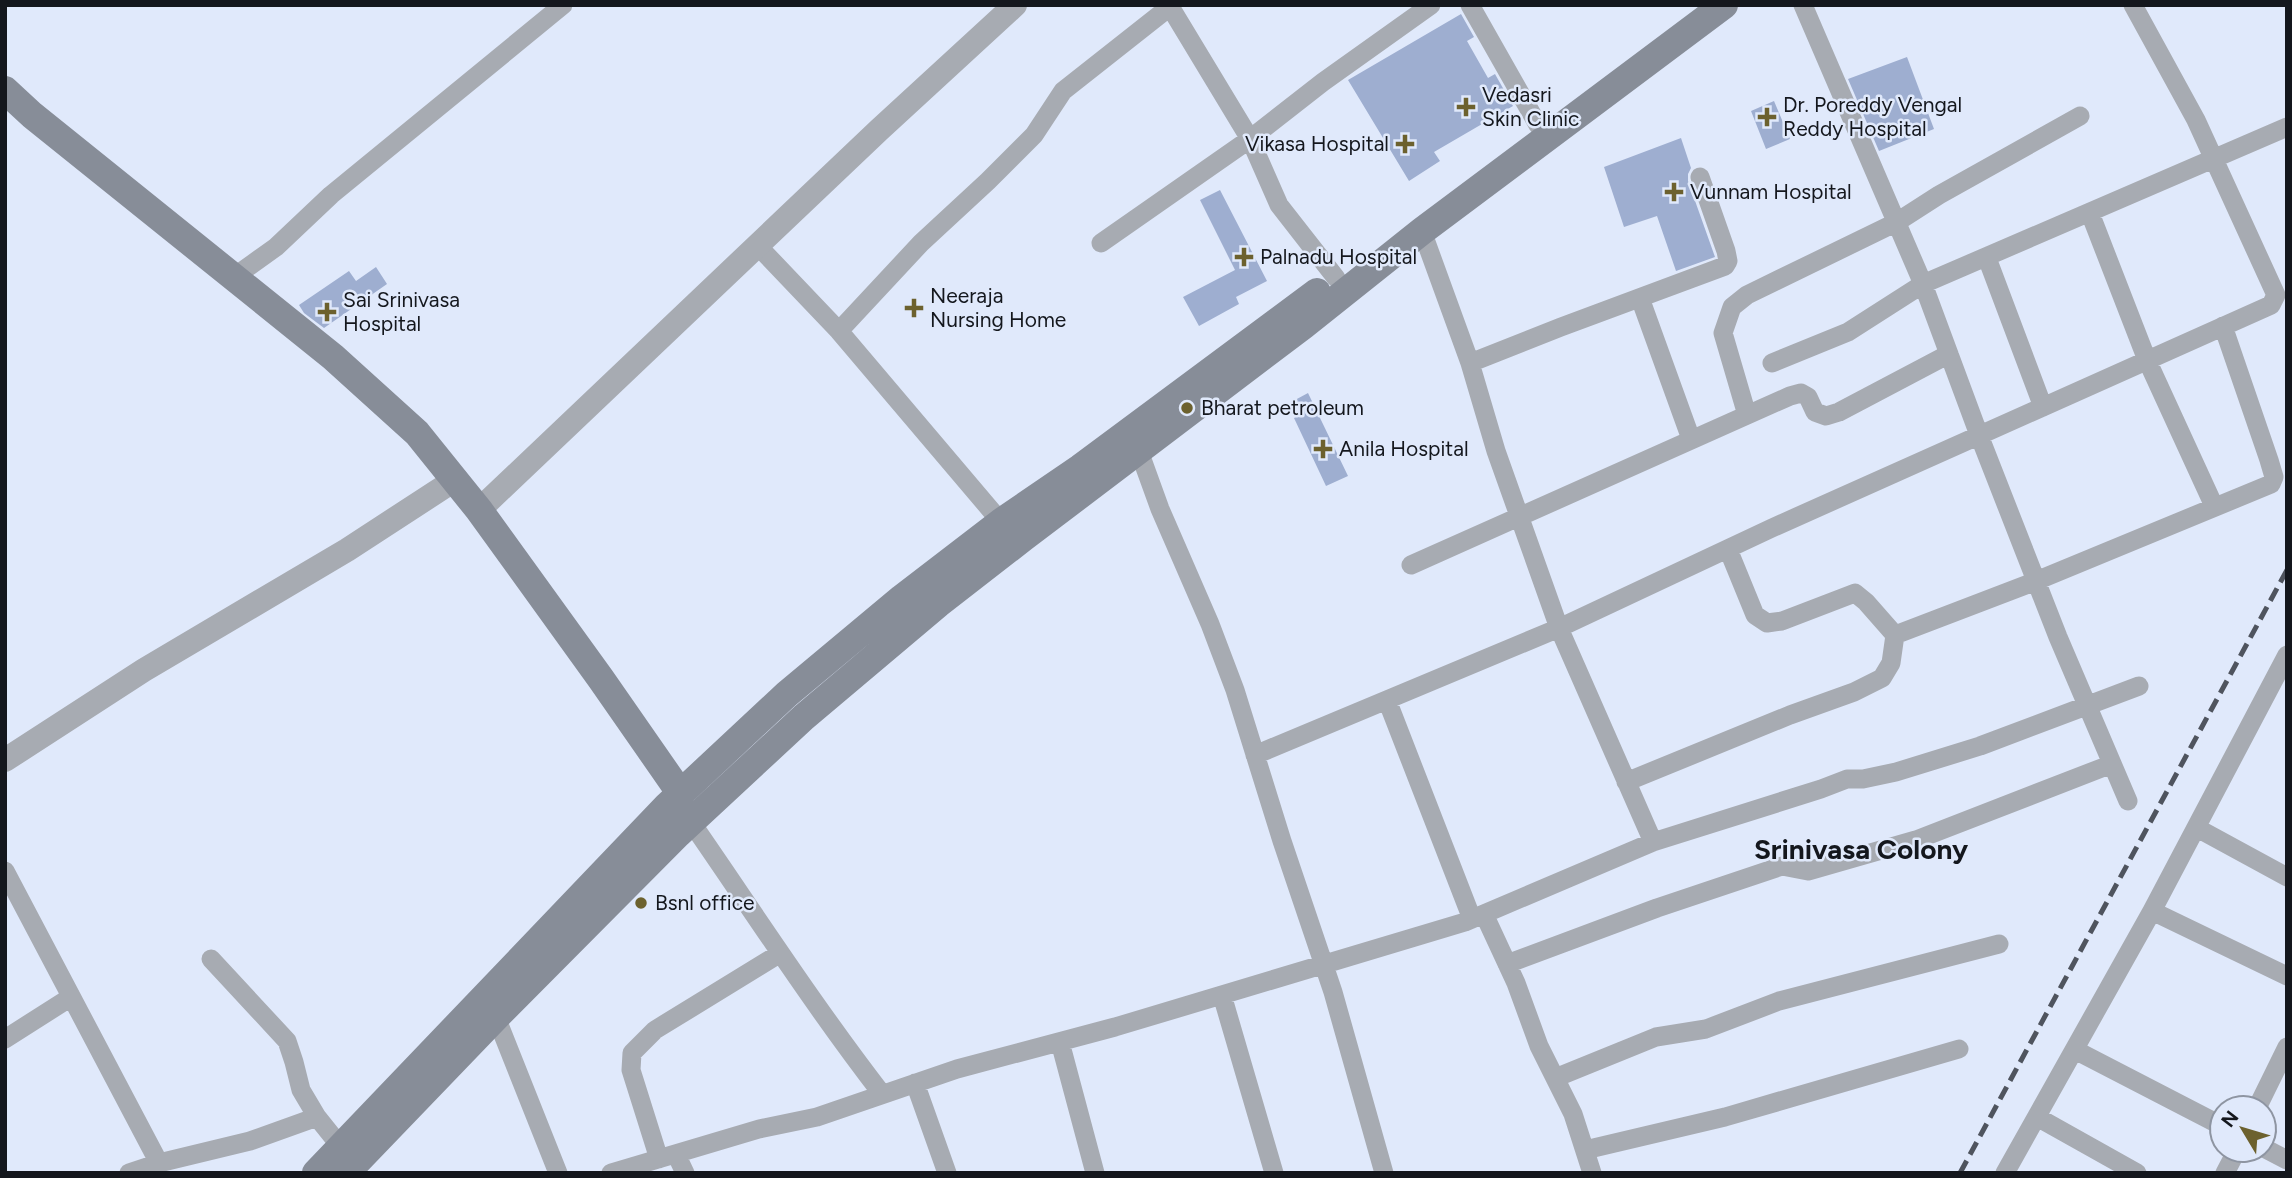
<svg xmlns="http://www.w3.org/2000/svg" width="2292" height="1178" viewBox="0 0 2292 1178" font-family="Figtree,sans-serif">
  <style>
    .building { fill: #9eaed0 }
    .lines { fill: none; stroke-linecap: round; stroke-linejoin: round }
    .minor { stroke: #a7abb2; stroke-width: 19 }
    .tertiary { stroke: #a7abb2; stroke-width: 24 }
    .secondary { stroke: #878d98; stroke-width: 28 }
    .rail { stroke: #4f545e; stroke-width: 5; stroke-dasharray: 14 7; stroke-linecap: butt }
    .poi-dot { fill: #6c612e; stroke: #e0e9fb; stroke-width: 2.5 }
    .labels { text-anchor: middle; stroke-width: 5; stroke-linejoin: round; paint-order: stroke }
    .poi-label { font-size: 21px; fill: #14171d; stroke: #e0e9fb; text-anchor: start }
    .district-label { font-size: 28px; font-weight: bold; fill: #14171d; stroke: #e0e9fb }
  </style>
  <rect width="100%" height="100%" fill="#e0e9fb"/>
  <!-- building -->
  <path class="building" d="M 1461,14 L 1474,37 L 1467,41 L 1488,78 L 1495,74 L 1513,106 L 1434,152 L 1440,161 L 1409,181 L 1348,80 Z
    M 1907,57 L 1934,129 L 1879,151 L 1848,79 Z
    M 1774,101 L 1790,139 L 1766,149 L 1751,111 Z
    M 1681,138 L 1691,168 L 1688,174 L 1688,181 L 1715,257 L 1676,271 L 1657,216 L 1624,227 L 1604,167 Z
    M 1220,190 L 1267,281 L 1236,297 L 1239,304 L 1199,326 L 1183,297 L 1235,270 L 1200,200 Z
    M 376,267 L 387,284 L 324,328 L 304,313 L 299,305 L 349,271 L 356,281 Z
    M 1308,393 L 1348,476 L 1326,486 L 1294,418 L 1301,414 L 1295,400 Z"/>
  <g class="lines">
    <!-- minor -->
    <path class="minor" d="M 1169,5 L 1250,139 L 1279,205 L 1336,278
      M 1470,5 L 1538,125
      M 1803,5 L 1923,284 L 1979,435 L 2058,637 L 2128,801
      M 2090,213 L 2147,360 L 2214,506
      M 1422,231 L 1470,363 L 1496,451 L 1559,628 L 1653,842
      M 1101,243 L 1250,139 L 1323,82 L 1431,5
      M 757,245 L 839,331 L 1001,522
      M 1987,258 L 2043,407
      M 234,277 L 276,247 L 331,195 L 563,5
      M 1640,298 L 1691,439
      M 839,331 L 921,243 L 988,181 L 1034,135 L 1063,91 L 1172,5
      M 1470,363 L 1561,327 L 1725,266 L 1728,261 L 1726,251 L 1700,177
      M 1772,363 L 1848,332 L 1923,284 L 2287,127
      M 1747,415 L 1723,333 L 1732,307 L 1747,295 L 1897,222 L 1939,195 L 2080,116
      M 1139,451 L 1160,509 L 1210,624 L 1235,690 L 1282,841 L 1333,992 L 1384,1173
      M 1411,565 L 1790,396 L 1801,393 L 1808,397 L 1815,412 L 1826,416 L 1839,412 L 1949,354
      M 1895,635 L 2036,581 L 2271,484 L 2274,477 L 2269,460 L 2223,326
      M 1387,700 L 1472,919
      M 1255,755 L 1559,628 L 1772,528 L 2271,305 L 2276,295 L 2196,120 L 2133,5
      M 1626,782 L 1790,715 L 1854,692 L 1882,678 L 1891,663 L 1895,635 L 1866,602 L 1855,593 L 1782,621 L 1767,623 L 1755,615 L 1728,549
      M 691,822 C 754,913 814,1006 882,1094
      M 2197,828 L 2287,877
      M 5,871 L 159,1163
      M 2152,911 L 2287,976
      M 1484,914 L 1516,983 L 1539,1046 L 1573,1114 L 1592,1173
      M 211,959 L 287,1041 L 294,1062 L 301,1090 L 317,1117
      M 1507,964 L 1657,908 L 1782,866 L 1808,871 L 1916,840 L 2112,764
      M 1222,995 L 1274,1173
      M 496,1017 L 558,1173
      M 5,1039 L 71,997
      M 1060,1042 L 1095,1173
      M 2075,1050 L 2222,1126
      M 1555,1078 L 1656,1037 L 1706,1029 L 1779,1001 L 1999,944
      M 915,1083 L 947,1173
      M 2257,1108 L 2287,1047
      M 2037,1117 L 2137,1173
      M 2264,1148 L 2287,1160
      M 1585,1150 L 1725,1117 L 1959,1049
      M 676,1154 L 685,1173
      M 659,1159 L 631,1070 L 632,1053 L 655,1030 L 779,954
      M 129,1173 L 159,1163 L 250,1141 L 317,1117 L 341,1147
      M 611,1173 L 759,1129 L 817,1117 L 957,1069 L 1115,1027 L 1465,922 L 1653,842 L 1821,789 L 1847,779 L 1863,779 L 1896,772 L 1980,746 L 2139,686
      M 2005,1173 L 2152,911 L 2287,655
      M 2225,1173 L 2237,1150"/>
    <!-- tertiary -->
    <path class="tertiary" d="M 479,510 L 879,130 L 1015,5
      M 5,760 L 144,670 L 347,550 L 456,479"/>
    <!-- secondary -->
    <path class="secondary" d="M 5,90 L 32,115 L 333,357 L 417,433 L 479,510 L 601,679 L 681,794
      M 316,1173 L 667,806 L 787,694 L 902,598 L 1001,522 L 1080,468 L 1317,292
      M 346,1173 L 496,1017 L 678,834 L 804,717 L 938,604 L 1023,538 L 1304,325 L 1422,231 L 1724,5"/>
    <!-- rail -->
    <path class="rail" d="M 1960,1173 L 2287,570"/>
  </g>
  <!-- markers -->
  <g class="poi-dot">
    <path d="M1462.5 96.5h7v7h7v7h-7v7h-7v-7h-7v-7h7z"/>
    <path d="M1763.5 106.5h7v7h7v7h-7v7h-7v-7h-7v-7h7z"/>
    <path d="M1401.5 133.5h7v7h7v7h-7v7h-7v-7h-7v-7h7z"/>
    <path d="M1670.5 181.5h7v7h7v7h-7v7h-7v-7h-7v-7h7z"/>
    <path d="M1240.5 246.5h7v7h7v7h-7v7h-7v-7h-7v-7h7z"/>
    <path d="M910.5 297.5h7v7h7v7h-7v7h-7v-7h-7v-7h7z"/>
    <path d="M323.5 301.5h7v7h7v7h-7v7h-7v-7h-7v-7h7z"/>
    <circle cx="1187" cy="408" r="7"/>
    <path d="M1319.5 438.5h7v7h7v7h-7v7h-7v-7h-7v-7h7z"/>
    <circle cx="641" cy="903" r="7"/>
  </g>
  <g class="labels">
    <!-- poi labels -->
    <g class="poi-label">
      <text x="1482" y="102">Vedasri<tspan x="1482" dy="24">Skin Clinic</tspan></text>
      <text x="1783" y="112">Dr. Poreddy Vengal<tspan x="1783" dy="24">Reddy Hospital</tspan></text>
      <text x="1389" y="151" text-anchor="end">Vikasa Hospital</text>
      <text x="1690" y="199">Vunnam Hospital</text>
      <text x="1260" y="264">Palnadu Hospital</text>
      <text x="930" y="303">Neeraja<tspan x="930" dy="24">Nursing Home</tspan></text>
      <text x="343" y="307">Sai Srinivasa<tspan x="343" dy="24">Hospital</tspan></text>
      <text x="1201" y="415">Bharat petroleum</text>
      <text x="1339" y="456">Anila Hospital</text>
      <text x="655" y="910">Bsnl office</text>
    </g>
    <!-- district labels -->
    <g class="district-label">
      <text x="1861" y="859">Srinivasa Colony</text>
    </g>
  </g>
  <!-- border -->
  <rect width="2292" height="1178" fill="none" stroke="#14171d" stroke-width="14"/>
  <!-- north arrow -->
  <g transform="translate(2243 1129) rotate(308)"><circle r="33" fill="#e0e9fb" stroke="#8e95a2" stroke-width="2"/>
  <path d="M0-5L12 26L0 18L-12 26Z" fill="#6c612e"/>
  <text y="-10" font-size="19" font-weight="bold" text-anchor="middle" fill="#14171d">N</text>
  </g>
</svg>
